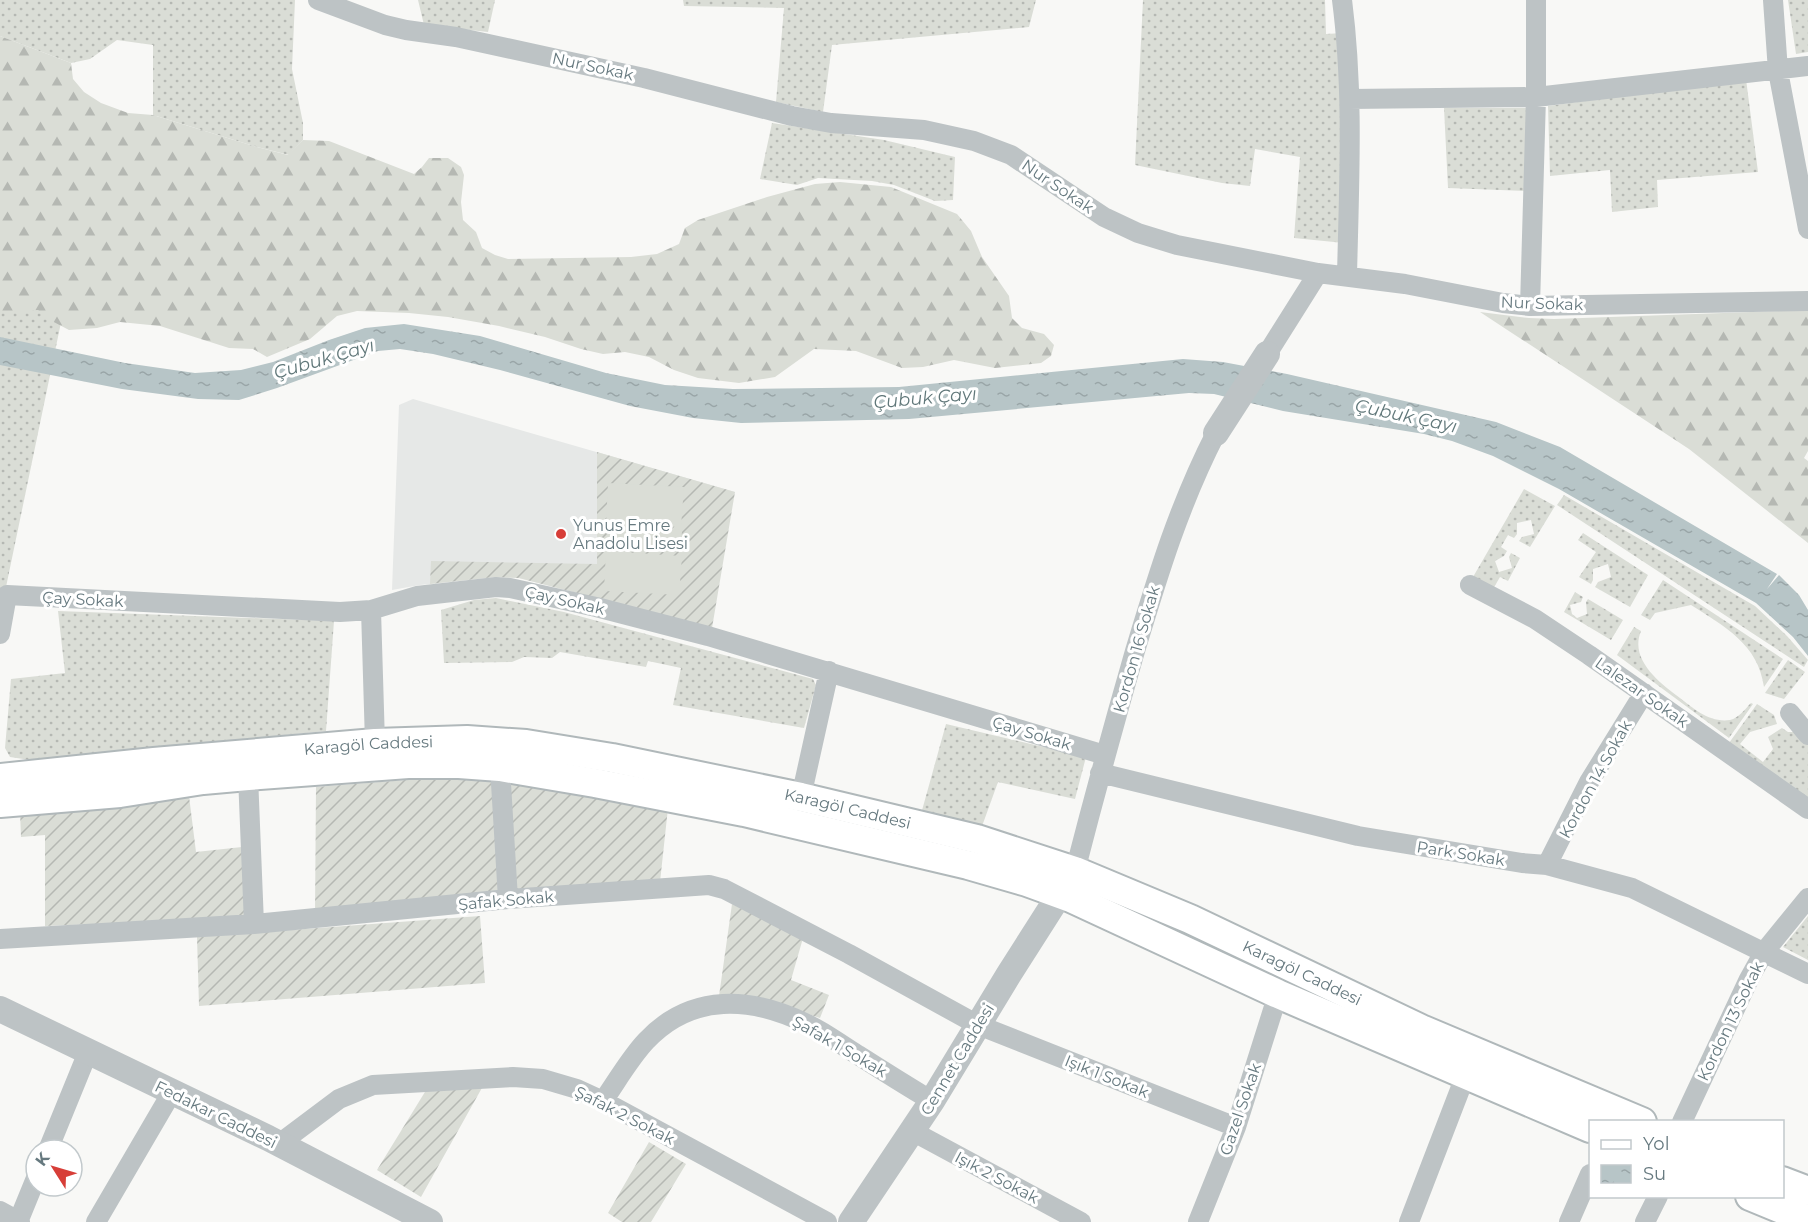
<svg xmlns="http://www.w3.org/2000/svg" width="1808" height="1222" viewBox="0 0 1808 1222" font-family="Montserrat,sans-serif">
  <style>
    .built { fill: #e6e8e7 }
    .grass { fill: url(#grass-dots) }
    .forest { fill: url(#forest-firs) }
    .garden { fill: url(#garden-furrows) }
    .pitch { fill: #daddd6 }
    .water { fill: url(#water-ripples) }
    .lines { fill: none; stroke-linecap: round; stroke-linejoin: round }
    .secondary-casing { stroke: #b0b8ba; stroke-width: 32 }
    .minor { stroke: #bdc3c5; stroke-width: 20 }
    .tertiary { stroke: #bdc3c5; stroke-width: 26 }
    .secondary { stroke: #fff; stroke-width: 28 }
    .poi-dot { fill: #d73e38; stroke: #fff; stroke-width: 2 }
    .labels { text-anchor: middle; stroke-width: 6; stroke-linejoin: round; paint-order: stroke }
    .street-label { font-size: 16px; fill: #66797f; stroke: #fff }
    .poi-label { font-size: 16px; fill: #66797f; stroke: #fff; text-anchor: start }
    .water-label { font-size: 18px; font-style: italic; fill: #607779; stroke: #fff }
  </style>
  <defs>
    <pattern id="grass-dots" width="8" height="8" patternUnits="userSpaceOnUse" patternTransform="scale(1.5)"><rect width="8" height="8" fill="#daddd6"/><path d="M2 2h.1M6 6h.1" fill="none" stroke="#b5b8b3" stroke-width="1.8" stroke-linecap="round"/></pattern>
    <pattern id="forest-firs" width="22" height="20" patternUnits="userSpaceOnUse" patternTransform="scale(1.5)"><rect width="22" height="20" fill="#daddd6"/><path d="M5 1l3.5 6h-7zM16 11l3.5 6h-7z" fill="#b5b8b3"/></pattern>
    <pattern id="garden-furrows" width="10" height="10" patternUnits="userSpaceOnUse" patternTransform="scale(1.5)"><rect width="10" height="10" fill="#daddd6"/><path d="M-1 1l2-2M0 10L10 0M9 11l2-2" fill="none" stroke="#b5b8b3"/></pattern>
    <pattern id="water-ripples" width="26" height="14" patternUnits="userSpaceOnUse" patternTransform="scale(1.5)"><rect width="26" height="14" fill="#b7c5c7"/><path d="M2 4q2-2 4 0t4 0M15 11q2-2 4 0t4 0" fill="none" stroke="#99a5a7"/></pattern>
  </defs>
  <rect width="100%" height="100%" fill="#f8f8f6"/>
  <!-- built -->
  <path class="built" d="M 413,399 L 735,492 L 663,615 L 519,578 L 495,577 L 420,585 L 392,590 L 399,405 Z"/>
  <!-- grass -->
  <path class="grass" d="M 0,0 L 295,0 L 292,69 L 303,123 L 303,140 L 289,155 L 257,147 L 153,115 L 153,45 L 117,40 L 90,59 L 71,63 L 0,36 Z
    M 418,0 L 495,0 L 488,32 L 424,25 Z
    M 683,0 L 1036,0 L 1029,27 L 832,45 L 823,112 L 776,102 L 784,8 L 684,6 Z
    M 1143,0 L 1325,0 L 1326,34 L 1343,33 L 1344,243 L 1294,238 L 1300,157 L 1255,149 L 1250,186 L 1222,183 L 1135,165 Z
    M 1788,0 L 1808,0 L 1808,52 L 1796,54 Z
    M 1746,79 L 1758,172 L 1657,180 L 1658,207 L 1612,212 L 1610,170 L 1550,176 L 1548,106 Z
    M 1444,108 L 1528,108 L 1529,191 L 1448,188 Z
    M 772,123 L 884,140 L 955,157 L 953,200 L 935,201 L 894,185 L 872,181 L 818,178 L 797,185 L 760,179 Z
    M 0,286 L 64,308 L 6,587 L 0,596 Z
    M 1524,489 L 1555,506 L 1530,547 L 1519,541 L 1522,537 L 1534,534 L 1531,520 L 1517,523 L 1517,534 L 1514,538 L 1508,535 L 1501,547 L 1507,551 L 1504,556 L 1495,561 L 1499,572 L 1512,568 L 1509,557 L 1511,553 L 1520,558 L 1508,581 L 1500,577 L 1493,589 L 1473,577 Z
    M 1564,495 L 1755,606 L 1787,636 L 1808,660 L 1804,667 L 1557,505 Z
    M 1583,533 L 1648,575 L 1630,607 L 1595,587 L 1598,582 L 1611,577 L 1608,564 L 1593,569 L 1593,580 L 1591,584 L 1579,577 L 1596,552 L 1578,540 Z
    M 1663,580 L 1783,659 L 1764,687 C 1758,644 1725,627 1691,605 L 1655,613 L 1650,620 L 1641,615 Z
    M 1575,592 L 1583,597 L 1581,602 L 1570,605 L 1572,614 L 1577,618 L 1587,614 L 1586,602 L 1588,599 L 1623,620 L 1611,640 L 1564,612 Z
    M 496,598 L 564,612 L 813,679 L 816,685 L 804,728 L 673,705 L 681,668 L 648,661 L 646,667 L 560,652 L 552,658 L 524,657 L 512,662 L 444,663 L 441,610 L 474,600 Z
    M 58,611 L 334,621 L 326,731 L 30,760 L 10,757 L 5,748 L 11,679 L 65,673 Z
    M 1634,627 L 1641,631 C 1629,660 1660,683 1680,698 C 1694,709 1710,723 1730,720 C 1739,718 1745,709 1751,703 L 1753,704 L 1729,738 L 1617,655 Z
    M 1788,660 L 1805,672 L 1784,699 L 1765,693 Z
    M 1757,704 L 1774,715 L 1777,724 L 1750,732 L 1740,744 L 1763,762 L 1773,749 L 1768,737 L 1782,728 L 1788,732 L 1799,732 L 1808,744 L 1808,801 L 1729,743 Z
    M 946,724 L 1086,757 L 1075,799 L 998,782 L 981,829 L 921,814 Z
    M 1808,916 L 1808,960 L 1783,947 Z"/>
  <!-- forest -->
  <path class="forest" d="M 0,36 L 71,63 L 73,79 L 84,92 L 101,103 L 128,113 L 153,115 L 257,147 L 288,155 L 303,140 L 329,141 L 414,174 L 422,167 L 429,158 L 448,158 L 461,167 L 464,175 L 461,202 L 463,220 L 476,232 L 482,248 L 495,255 L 508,259 L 631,257 L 657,254 L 679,244 L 685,228 L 698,220 L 767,197 L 815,184 L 840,182 L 891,187 L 957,214 L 971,231 L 982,257 L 1009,296 L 1012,318 L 1022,328 L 1044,334 L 1054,345 L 1051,356 L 1041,363 L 995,368 L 954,360 L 923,367 L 902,368 L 856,351 L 814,349 L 775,377 L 739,383 L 698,378 L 674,370 L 649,357 L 625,352 L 603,354 L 581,349 L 545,337 L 499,326 L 448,317 L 409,313 L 357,311 L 337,316 L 310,339 L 267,357 L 253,349 L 229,348 L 160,326 L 120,322 L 97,328 L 69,330 L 50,320 L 38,310 L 0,313 Z
    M 1808,310 L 1808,451 L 1804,458 L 1808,461 L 1808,543 L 1689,449 L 1480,312 L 1529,318 L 1554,319 Z"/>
  <!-- garden -->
  <path class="garden" d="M 597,452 L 735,492 L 712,628 L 519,578 L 495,577 L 430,584 L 431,561 L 597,564 Z
    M 444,777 L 493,781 L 502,895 L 315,913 L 316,787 Z
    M 507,777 L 668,808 L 660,882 L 516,891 Z
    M 189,796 L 196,852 L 242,847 L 246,918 L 45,926 L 45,835 L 21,837 L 20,812 Z
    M 732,904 L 803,938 L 791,980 L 829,995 L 820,1018 L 755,997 L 719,996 Z
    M 480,916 L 485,983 L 199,1006 L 197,937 Z
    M 483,1086 L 421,1197 L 377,1170 L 428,1087 Z
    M 649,1142 L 686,1164 L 651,1222 L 622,1222 L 608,1213 Z"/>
  <!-- pitch -->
  <path class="pitch" d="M 608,483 L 684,487 L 681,527 L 606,524 Z
    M 608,527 L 682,530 L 681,551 L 607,547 Z
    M 606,551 L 682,556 L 679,595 L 604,591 Z"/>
  <!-- water -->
  <path class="water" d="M 404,324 L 480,336 L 606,373 L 665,385 L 733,389 L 899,387 L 1183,359 L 1223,362 L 1287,374 L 1496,422 L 1560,447 L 1777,574 L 1767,589 L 1779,575 L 1799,595 L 1808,610 L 1808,656 L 1793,637 L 1756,603 L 1559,489 L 1493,456 L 1452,441 L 1424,434 L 1283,411 L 1214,394 L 1189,393 L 909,419 L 741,423 L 693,418 L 630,406 L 500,370 L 433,354 L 400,349 L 378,351 L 277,388 L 239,400 L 198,399 L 122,389 L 0,365 L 0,337 L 125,363 L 195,373 L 241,370 L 273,362 L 329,340 L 365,328 Z"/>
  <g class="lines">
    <defs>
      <g id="secondary">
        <path id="s1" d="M 0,778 L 154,762 L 375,743 L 467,740 L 526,744 L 612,758 L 801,797 L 977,839 L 1075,871 L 1190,919 L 1421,1029 L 1642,1122"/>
        <path d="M 0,803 L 120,793 L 203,780 L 248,776 L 408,764 L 459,764 L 500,767 L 595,783 L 744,812 L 968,865 L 1027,882 L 1071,898 L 1278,994 L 1590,1128"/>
        <path d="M 1782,1181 L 1808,1191"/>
        <path d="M 1750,1196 L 1808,1220"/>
      </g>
    </defs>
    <!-- secondary casing -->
    <use href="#secondary" class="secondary-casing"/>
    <!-- minor -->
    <path class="minor" d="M 318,0 L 385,25 L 406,30 L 456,37 L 644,78 L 792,116 L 831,123 L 924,130 L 974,141 L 1011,155 L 1104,217 L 1138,233 L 1177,245 L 1318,273 L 1405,284 L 1503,303 L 1530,306 L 1808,301
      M 1342,0 C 1354,92 1349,184 1347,276
      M 1773,0 L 1778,71 L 1808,229
      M 1350,99 L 1536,97 L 1808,66
      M 1530,306 L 1536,97 L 1536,0
      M 1267,354 L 1318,273
      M 1470,585 L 1535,619 L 1589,655 L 1808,809
      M 371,610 L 375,743
      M 0,634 L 7,595 L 340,612 L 371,610 L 417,596 L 496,587 L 510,588 L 596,607 L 708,636 L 1105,755
      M 1790,713 L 1808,735
      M 500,767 L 508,899
      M 1100,773 L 1358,836 L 1522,863 L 1547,865 L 1632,888 L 1808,974
      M 248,776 L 254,924
      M 801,797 L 829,671
      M 1547,865 L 1589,782 L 1644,693
      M 1069,880 L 1075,871 C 1094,797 1114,724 1135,651 C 1158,575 1179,505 1216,433
      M 0,939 L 254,924 L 508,899 L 709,885 L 724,889 L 849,954 L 978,1025 L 1236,1127
      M 603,1101 C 617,1081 630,1058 646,1041 C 692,992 752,997 807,1024 C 825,1032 841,1045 858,1055 C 883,1071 907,1086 932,1101
      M 1682,1122 L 1749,979 L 1764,952 L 1808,898
      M 912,1131 L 1081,1222
      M 279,1144 L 339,1099 L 373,1085 L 513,1077 L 543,1079 L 577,1089 L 603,1101 L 827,1222
      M 48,1150 L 88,1052
      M 0,1211 L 20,1222
      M 18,1222 L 36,1178
      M 96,1222 L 172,1092
      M 1198,1222 L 1236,1127 L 1278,994
      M 1409,1222 L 1466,1074
      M 1569,1222 L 1590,1174
      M 1645,1222 L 1658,1196"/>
    <!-- tertiary -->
    <path class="tertiary" d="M 1216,433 L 1267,354
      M 0,1009 L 268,1138 L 430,1222
      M 851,1222 L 932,1101 L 1009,974 L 1060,894"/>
    <!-- secondary -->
    <use href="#secondary" class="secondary"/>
  </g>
  <!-- markers -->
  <circle class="poi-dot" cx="561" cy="534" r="6"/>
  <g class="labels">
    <!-- street labels -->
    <g class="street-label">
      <text transform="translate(593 66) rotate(12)" y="6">Nur Sokak</text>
      <text transform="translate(1058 186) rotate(34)" y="6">Nur Sokak</text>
      <text transform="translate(1542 303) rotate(2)" y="6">Nur Sokak</text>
      <text transform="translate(83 599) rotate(3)" y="6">Çay Sokak</text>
      <text transform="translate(565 600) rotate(13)" y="6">Çay Sokak</text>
      <text transform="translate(1136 649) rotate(-74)" y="6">Kordon 16 Sokak</text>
      <text transform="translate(1642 692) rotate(35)" y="6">Lalezar Sokak</text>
      <text transform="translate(1032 733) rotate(17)" y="6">Çay Sokak</text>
      <text dy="6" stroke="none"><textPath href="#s1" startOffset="370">Karagöl Caddesi</textPath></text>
      <text transform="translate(1595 779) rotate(-61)" y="6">Kordon 14 Sokak</text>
      <text dy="6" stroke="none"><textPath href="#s1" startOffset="856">Karagöl Caddesi</textPath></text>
      <text transform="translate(1461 853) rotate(9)" y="6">Park Sokak</text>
      <text transform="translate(506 900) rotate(-5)" y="6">Şafak Sokak</text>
      <text dy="6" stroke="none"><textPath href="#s1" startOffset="1341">Karagöl Caddesi</textPath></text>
      <text transform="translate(1730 1021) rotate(-64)" y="6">Kordon 13 Sokak</text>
      <text transform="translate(840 1046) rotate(30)" y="6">Şafak 1 Sokak</text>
      <text transform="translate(957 1059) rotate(-59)" y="6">Cennet Caddesi</text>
      <text transform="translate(1107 1076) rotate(22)" y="6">Işık 1 Sokak</text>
      <text transform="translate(1240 1109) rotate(-71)" y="6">Gazel Sokak</text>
      <text transform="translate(216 1114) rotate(26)" y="6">Fedakar Caddesi</text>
      <text transform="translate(625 1115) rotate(27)" y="6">Şafak 2 Sokak</text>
      <text transform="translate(997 1177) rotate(28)" y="6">Işık 2 Sokak</text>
    </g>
    <!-- poi labels -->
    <g class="poi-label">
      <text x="573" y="531">Yunus Emre<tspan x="573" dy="18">Anadolu Lisesi</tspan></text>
    </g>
    <!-- water labels -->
    <g class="water-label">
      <text transform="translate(324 359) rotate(-16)" y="6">Çubuk Çayı</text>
      <text transform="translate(925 398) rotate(-5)" y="6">Çubuk Çayı</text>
      <text transform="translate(1406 416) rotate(12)" y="6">Çubuk Çayı</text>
    </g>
  </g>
  <!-- legend -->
  <rect x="1589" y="1120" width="195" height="78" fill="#ffffff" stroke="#c2c9cc" stroke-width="1.5"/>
  <rect x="1601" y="1140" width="30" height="9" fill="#ffffff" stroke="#c2c9cc" stroke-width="1.5"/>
  <text x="1643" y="1150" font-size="18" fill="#66797f">Yol</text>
  <rect x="1601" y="1165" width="30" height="18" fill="url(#water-ripples)" stroke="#c2c9cc" stroke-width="1.5"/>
  <text x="1643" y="1180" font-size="18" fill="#66797f">Su</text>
  <!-- north arrow -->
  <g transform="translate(54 1168) rotate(307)"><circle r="28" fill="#ffffff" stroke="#c2c9cc" stroke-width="1.5"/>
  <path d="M0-4.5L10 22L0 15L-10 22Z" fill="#d73e38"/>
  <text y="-9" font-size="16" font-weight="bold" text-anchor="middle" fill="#66797f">K</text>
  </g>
</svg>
